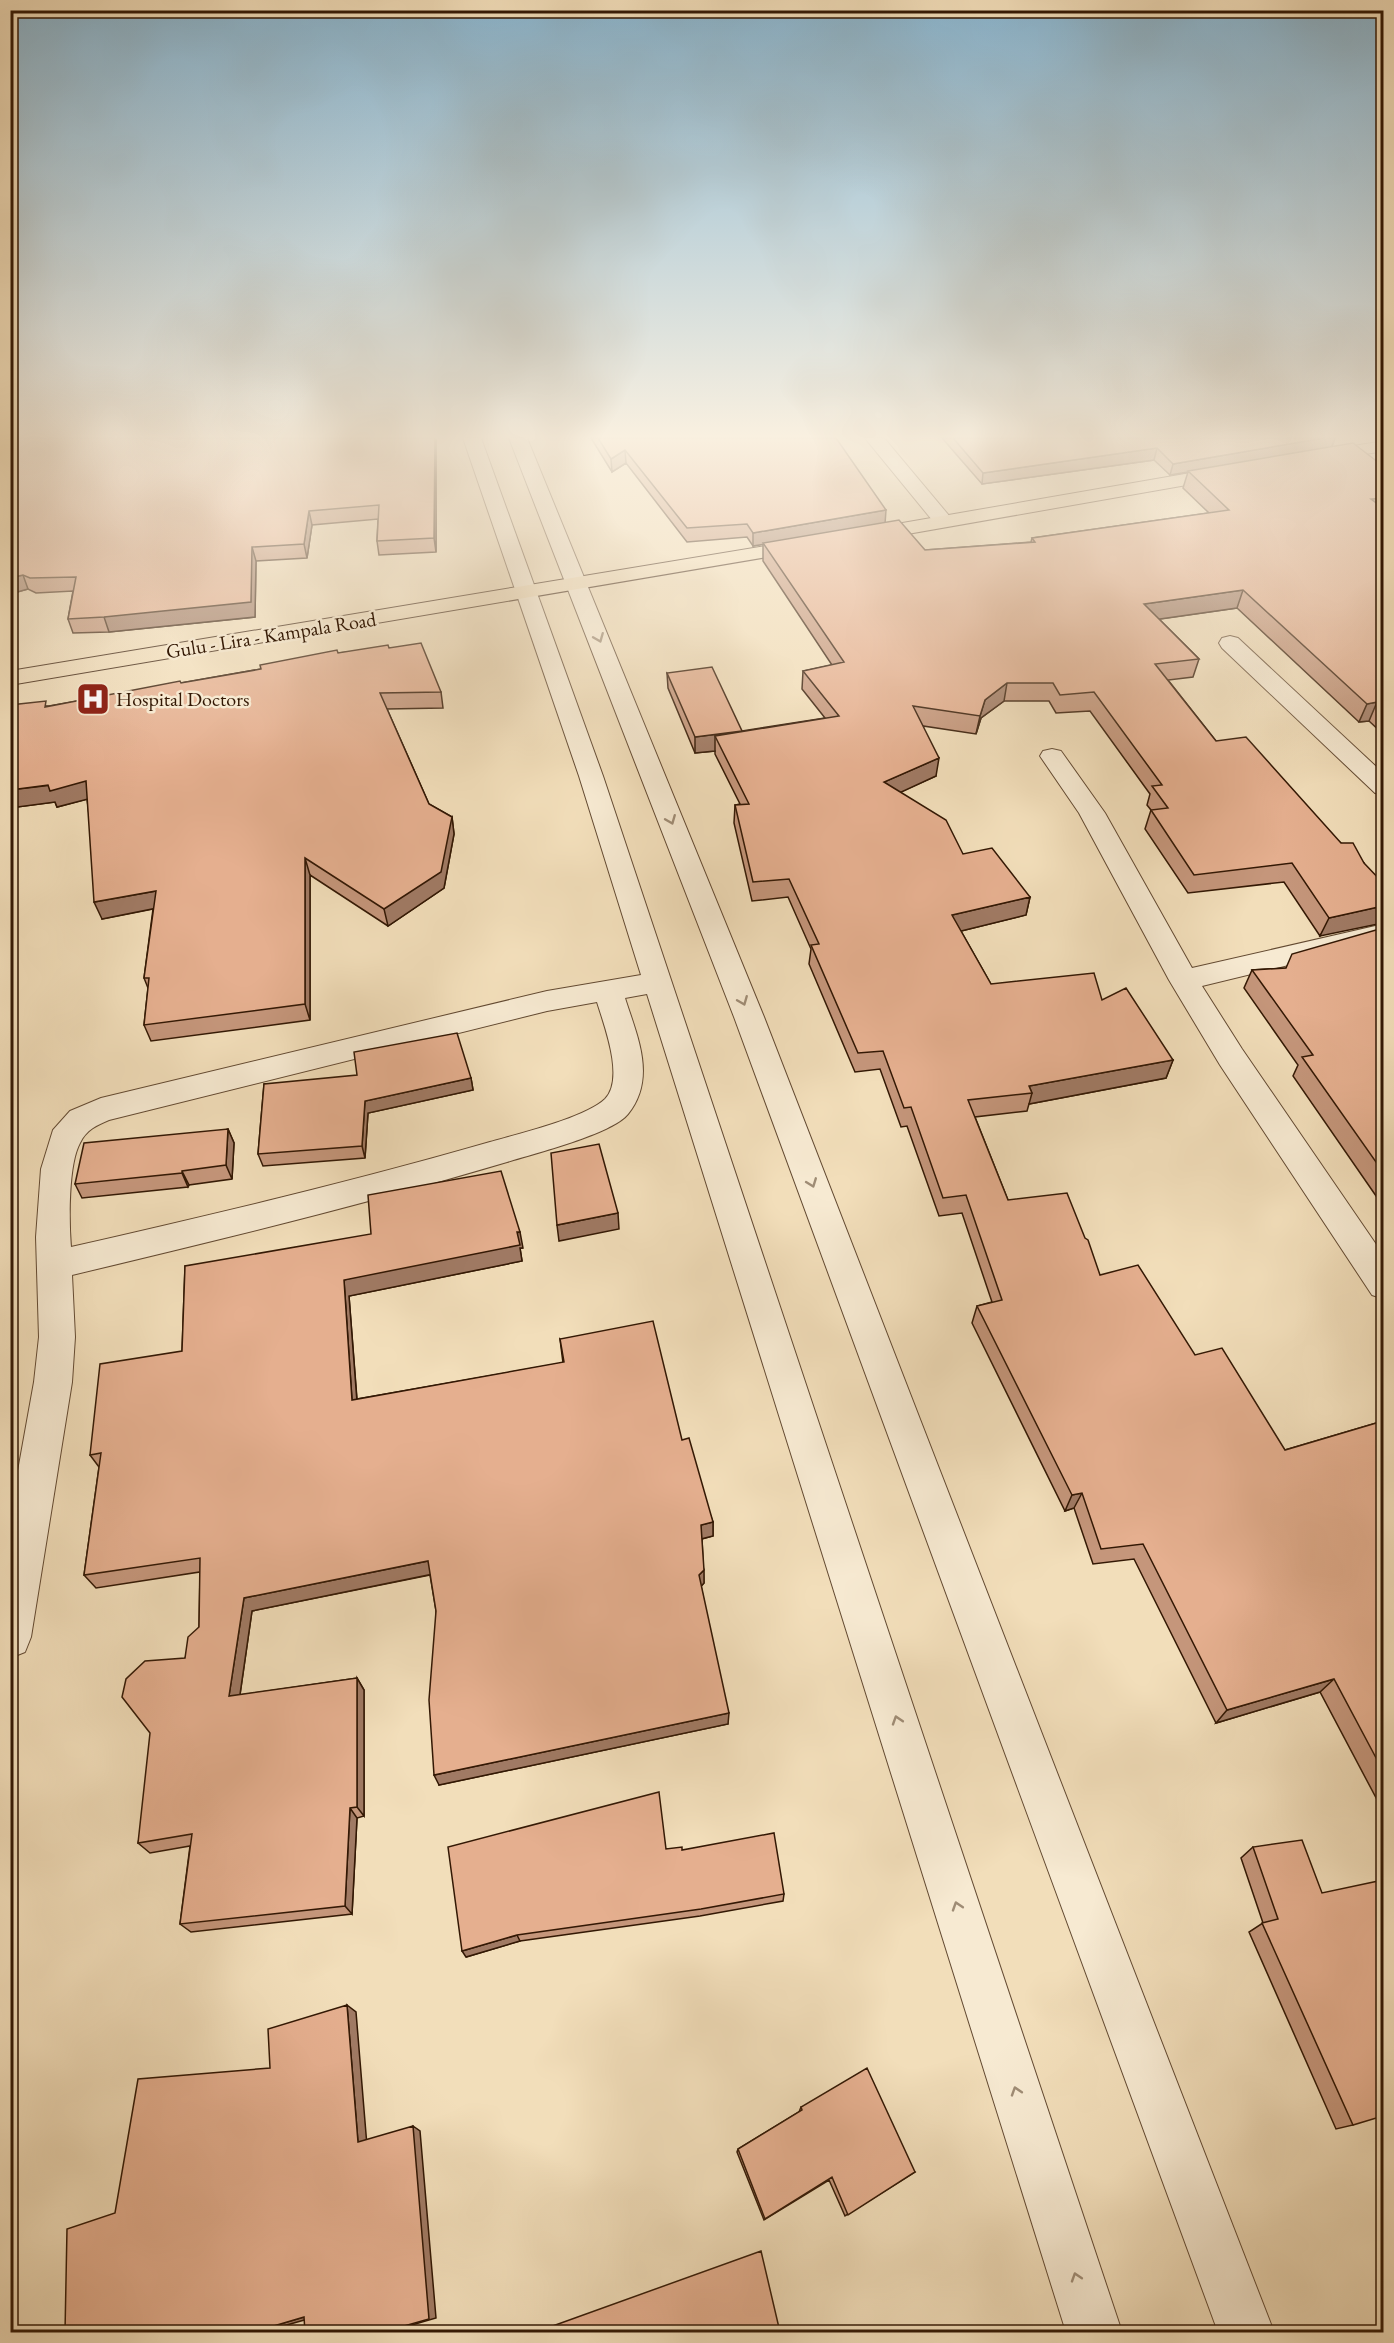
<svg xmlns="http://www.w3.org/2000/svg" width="1394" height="2343" viewBox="0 0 1394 2343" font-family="'EB Garamond',serif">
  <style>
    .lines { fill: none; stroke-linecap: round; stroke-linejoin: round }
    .street-casing { stroke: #634a32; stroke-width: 2 }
    .primary-casing { stroke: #331804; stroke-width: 2 }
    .street { fill: #f7ead2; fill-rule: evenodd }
    .primary { fill: #f2deba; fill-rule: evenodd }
    .wall { fill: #c5967b; stroke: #331804; stroke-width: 1.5 }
    .shaded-wall { fill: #a07a64; stroke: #331804; stroke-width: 1.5 }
    .building { fill: #e5af8f; stroke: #331804; stroke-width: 1.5 }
    .oneway { stroke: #9f8c75 }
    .labels { text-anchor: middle; stroke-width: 5; stroke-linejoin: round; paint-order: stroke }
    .far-street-label { font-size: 20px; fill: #331804; stroke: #f7ead2 }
    .far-poi-label { font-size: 20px; fill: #331804; stroke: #f7ead2; text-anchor: start }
  </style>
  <rect width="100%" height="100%" fill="#f2deba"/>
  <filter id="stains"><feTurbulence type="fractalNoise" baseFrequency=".00333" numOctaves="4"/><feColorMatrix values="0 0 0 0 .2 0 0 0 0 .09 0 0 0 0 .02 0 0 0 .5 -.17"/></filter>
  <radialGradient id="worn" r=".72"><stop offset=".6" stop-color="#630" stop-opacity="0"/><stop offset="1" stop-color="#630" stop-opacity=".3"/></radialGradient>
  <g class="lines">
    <defs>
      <path id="street" d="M 463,438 L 481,438 L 603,776 L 1122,2332 L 1066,2332 L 647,994 L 625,998 C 637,1036 657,1078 628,1114 C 612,1134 533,1154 507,1162 C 363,1205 218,1240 72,1275 L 75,1337 L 72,1382 L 31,1637 L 25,1652 L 10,1658 L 10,1515 L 34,1382 L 39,1337 L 36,1237 L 41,1169 L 53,1130 L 70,1111 L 101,1098 L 547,991 L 641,975 L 579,776 ZM 597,1002 C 604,1025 625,1079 605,1099 C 585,1118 518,1134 490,1142 C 352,1182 211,1215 71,1247 C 69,1222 68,1165 80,1143 C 86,1130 97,1125 109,1120 L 547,1011 Z
        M 509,438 L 527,438 L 764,1017 L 1274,2332 L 1218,2332 L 734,1017 Z
        M 865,438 L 884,438 L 951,518 L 954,522 L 951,526 L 937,526 Z
        M 1230,636 L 1238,638 L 1384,774 L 1384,795 L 1375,793 L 1222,648 L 1219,643 L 1222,638 Z
        M 1052,749 L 1061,751 L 1105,813 L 1192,968 L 1384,924 L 1384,942 L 1202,986 L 1242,1049 L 1384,1256 L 1384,1299 L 1372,1295 L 1220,1065 L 1169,980 L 1079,813 L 1040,756 L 1043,751 Z"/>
      <path id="primary" d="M 1384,441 L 1384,451 L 1317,462 L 1308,457 L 1317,452 Z
        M 1231,466 L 1238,468 L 1240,472 L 1238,476 L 862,542 L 855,540 L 852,536 L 855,532 L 862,530 Z
        M 808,539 L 815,541 L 818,545 L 815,549 L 10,685 L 10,671 Z"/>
    </defs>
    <!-- street casing -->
    <use href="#street" class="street-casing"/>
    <!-- primary casing -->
    <use href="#primary" class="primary-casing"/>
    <!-- street -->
    <use href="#street" class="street"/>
    <!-- primary -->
    <use href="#primary" class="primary"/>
  </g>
  <!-- wall -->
  <path class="wall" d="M 10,438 L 436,438 L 436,552 L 379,555 L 377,541 L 378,519 L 312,525 L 307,558 L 256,561 L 255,617 L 109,632 L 73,633 L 68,619 L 73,591 L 36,593 L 28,589 L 10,594 Z
    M 591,438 L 836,438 L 885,523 L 925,550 L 1031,542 L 1032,538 L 1209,513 L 1183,488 L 1188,472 L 1170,475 L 1154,460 L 982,484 L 942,438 L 1335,438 L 1332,447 L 1383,466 L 1383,734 L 1369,721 L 1359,722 L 1237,608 L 1159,619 L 1199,659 L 1193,677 L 1168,680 L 1216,741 L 1341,843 L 1364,863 L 1320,936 L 1284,882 L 1188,893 L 1145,829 L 1151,810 L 1147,805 L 1150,794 L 1090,711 L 1056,713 L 1049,701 L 1004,701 L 981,718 L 976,734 L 923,726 L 936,776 L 900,792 L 963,854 L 1030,897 L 1026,915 L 961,931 L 991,984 L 1102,1000 L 1173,1060 L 1166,1078 L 1029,1104 L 1027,1111 L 975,1117 L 1008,1200 L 1100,1275 L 1195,1355 L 1285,1450 L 1383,1421 L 1383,1811 L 1320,1692 L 1216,1723 L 1134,1559 L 1093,1564 L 1074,1508 L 1065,1511 L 972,1323 L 977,1306 L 992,1302 L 962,1213 L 939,1216 L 907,1126 L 901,1127 L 880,1069 L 855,1072 L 809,964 L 811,949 L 788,897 L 752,901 L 734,823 L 735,805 L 740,804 L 715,754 L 715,751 L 695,753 L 668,688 L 667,673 L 742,731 L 825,718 L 802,689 L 803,671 L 832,665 L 763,561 L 763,544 L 753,546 L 747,537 L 687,542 L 626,463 L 612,472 Z
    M 389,648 L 441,692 L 443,708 L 387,709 L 429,804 L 452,817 L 454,834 L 444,888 L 388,926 L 310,875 L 310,1020 L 151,1041 L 144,1025 L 148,988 L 144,978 L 153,909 L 102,919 L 87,799 L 57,807 L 55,802 L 10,808 L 10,705 L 49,706 L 261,669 L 338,653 Z
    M 1383,928 L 1383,1206 L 1293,1076 L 1298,1065 L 1244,988 L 1252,970 L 1286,968 Z
    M 471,1078 L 473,1090 L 368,1113 L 365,1158 L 263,1166 L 258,1154 L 264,1084 Z
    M 228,1129 L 234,1143 L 232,1179 L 189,1185 L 188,1187 L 82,1198 L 75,1184 Z
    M 520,1248 L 522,1261 L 349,1296 L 357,1399 L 563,1363 L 560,1339 L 682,1440 L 713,1522 L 713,1536 L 702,1539 L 704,1583 L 701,1586 L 728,1724 L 439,1785 L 436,1611 L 430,1575 L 252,1611 L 240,1695 L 357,1678 L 364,1690 L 364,1816 L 357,1818 L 352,1914 L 191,1932 L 180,1924 L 190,1846 L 150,1853 L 138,1843 L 185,1658 L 199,1627 L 200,1572 L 96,1588 L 84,1575 L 99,1467 L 90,1455 L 182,1351 L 185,1266 L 523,1248 Z
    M 1253,1847 L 1322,1893 L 1353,2125 L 1336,2129 L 1249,1932 L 1263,1923 L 1241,1858 Z
    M 666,1849 L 682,1850 L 784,1894 L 783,1901 L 700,1916 L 520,1941 L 466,1957 Z
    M 801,2107 L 915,2172 L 845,2216 L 829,2180 L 764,2220 L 737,2152 L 738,2149 L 799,2112 Z"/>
  <!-- shaded-wall -->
  <path class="shaded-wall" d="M 435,438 L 436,438 L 436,552 L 434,538 Z
    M 1324,438 L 1335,438 L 1331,448 L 1170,475 L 1173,464 Z
    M 1157,448 L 1154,460 L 982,484 L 983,473 Z
    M 625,450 L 626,463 L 612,472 L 611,459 Z
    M 1383,498 L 1383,514 L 1371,499 Z
    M 886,510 L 885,524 L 753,546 L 753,533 Z
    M 309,511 L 312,525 L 307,558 L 304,544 Z
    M 252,547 L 256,561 L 255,617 L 109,632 L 104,617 Z
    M 23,575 L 28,589 L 10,594 L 10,578 Z
    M 1243,590 L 1237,608 L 1139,622 L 1144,604 Z
    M 1007,683 L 1004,701 L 981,718 L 976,734 L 980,716 L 985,700 Z
    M 1377,702 L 1369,721 L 1359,722 L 1367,704 Z
    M 742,731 L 715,736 L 715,751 L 695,753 L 695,737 Z
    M 939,758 L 936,776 L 882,801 L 884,782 Z
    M 86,781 L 92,798 L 57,807 L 55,802 L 10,808 L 10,790 Z
    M 452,817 L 454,834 L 444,888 L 388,926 L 384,909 Z
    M 305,858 L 310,875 L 310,1020 L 305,1004 Z
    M 156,891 L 162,907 L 102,919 L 94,902 Z
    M 1030,897 L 1026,915 L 949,934 L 952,915 Z
    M 1383,906 L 1383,923 L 1320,936 L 1329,918 Z
    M 1173,1060 L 1166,1078 L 1029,1104 L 1032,1093 L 1029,1086 Z
    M 471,1078 L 473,1090 L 368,1113 L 365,1158 L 362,1146 L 365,1101 Z
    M 228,1129 L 234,1143 L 232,1179 L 226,1165 Z
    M 182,1171 L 189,1185 L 188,1187 L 182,1173 Z
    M 618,1213 L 619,1229 L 559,1241 L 557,1225 Z
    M 520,1232 L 523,1248 L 520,1248 L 522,1261 L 349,1296 L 358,1415 L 352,1400 L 344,1280 Z
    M 1082,1493 L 1074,1508 L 1065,1511 L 1072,1495 Z
    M 713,1522 L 713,1536 L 701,1539 L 701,1525 Z
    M 428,1561 L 433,1574 L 252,1611 L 238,1708 L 229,1696 L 244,1598 Z
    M 704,1570 L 704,1583 L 699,1589 L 699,1575 Z
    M 357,1678 L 364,1690 L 364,1816 L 357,1807 Z
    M 1334,1679 L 1320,1692 L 1216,1723 L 1227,1710 Z
    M 729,1713 L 728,1724 L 439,1785 L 434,1775 Z
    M 350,1808 L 357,1818 L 352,1914 L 345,1906 Z
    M 517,1935 L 520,1941 L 466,1957 L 462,1951 Z
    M 347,2005 L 356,2012 L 367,2146 L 358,2142 Z
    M 413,2126 L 420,2131 L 436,2318 L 388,2332 L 383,2332 Z
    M 304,2317 L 315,2317 L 262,2332 L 253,2332 Z"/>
  <!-- building -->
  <path class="building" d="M 10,438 L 435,438 L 434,538 L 377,541 L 379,505 L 309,511 L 304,544 L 252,547 L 251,602 L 104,617 L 68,619 L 76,577 L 30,578 L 23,575 L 10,578 Z
    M 598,438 L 836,438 L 886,510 L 753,533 L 747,524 L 687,528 L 625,450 L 611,459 Z
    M 953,438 L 1324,438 L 1173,464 L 1157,448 L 983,473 Z
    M 1353,443 L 1383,466 L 1383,498 L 1371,499 L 1383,508 L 1383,708 L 1377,702 L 1367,704 L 1243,590 L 1144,604 L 1199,659 L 1155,664 L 1216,741 L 1246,737 L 1341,843 L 1353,843 L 1364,863 L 1383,883 L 1383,906 L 1329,918 L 1292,863 L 1194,875 L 1151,810 L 1168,808 L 1152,786 L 1162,785 L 1094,692 L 1060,695 L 1053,683 L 1007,683 L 985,700 L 980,716 L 913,706 L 939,758 L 884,782 L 946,820 L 963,854 L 992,848 L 1030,897 L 952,915 L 991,984 L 1094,973 L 1102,1000 L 1126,988 L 1173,1060 L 1029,1086 L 1032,1093 L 968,1100 L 1008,1200 L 1067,1193 L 1085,1238 L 1088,1240 L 1100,1275 L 1138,1265 L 1195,1355 L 1222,1348 L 1285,1450 L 1383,1421 L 1383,1771 L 1334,1679 L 1227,1710 L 1143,1544 L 1101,1549 L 1082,1493 L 1072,1495 L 977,1306 L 1002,1300 L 966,1195 L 943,1198 L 911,1107 L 904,1108 L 883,1051 L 858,1053 L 811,945 L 819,944 L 789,879 L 753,882 L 735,805 L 749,804 L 715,736 L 839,716 L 803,671 L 844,662 L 763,543 L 899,520 L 925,550 L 1035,542 L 1032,538 L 1229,510 L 1188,471 Z
    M 421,643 L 441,692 L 380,693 L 429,804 L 452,817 L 441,872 L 384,909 L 305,858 L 305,1004 L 144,1025 L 149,978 L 144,978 L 156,891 L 94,902 L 86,781 L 50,791 L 48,785 L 10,790 L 10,705 L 46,701 L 45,707 L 180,681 L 181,683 L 261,669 L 260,665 L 337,650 L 338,653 L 388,645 L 389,648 Z
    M 712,667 L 742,731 L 695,737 L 667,673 Z
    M 1383,928 L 1383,1172 L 1302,1057 L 1313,1055 L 1252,970 L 1286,968 L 1292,954 Z
    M 457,1033 L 471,1078 L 365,1101 L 362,1146 L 258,1154 L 264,1084 L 357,1075 L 354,1052 Z
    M 228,1129 L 226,1165 L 182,1171 L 182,1173 L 75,1184 L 84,1143 Z
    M 599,1144 L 618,1213 L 557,1225 L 551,1153 Z
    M 501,1171 L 520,1232 L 517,1232 L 520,1245 L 344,1280 L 352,1400 L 564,1362 L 560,1339 L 653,1321 L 682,1440 L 689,1438 L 713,1522 L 701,1525 L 704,1570 L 699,1575 L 729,1713 L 434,1775 L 429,1700 L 436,1611 L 428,1561 L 244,1598 L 229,1696 L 357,1678 L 357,1807 L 350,1808 L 345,1906 L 180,1924 L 192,1834 L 138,1843 L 150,1733 L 122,1697 L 126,1679 L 145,1661 L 185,1658 L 188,1637 L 199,1627 L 200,1558 L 84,1575 L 101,1453 L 90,1455 L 100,1364 L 182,1351 L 185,1266 L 371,1234 L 368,1195 Z
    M 659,1792 L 666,1849 L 682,1847 L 682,1850 L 774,1833 L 784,1894 L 701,1909 L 517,1935 L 462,1951 L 448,1847 Z
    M 1302,1840 L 1322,1893 L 1383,1880 L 1383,2116 L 1353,2125 L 1262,1923 L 1278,1919 L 1253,1847 Z
    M 347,2005 L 358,2142 L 413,2126 L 429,2319 L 383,2332 L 305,2332 L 304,2317 L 253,2332 L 65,2332 L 67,2229 L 115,2213 L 138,2079 L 270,2068 L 268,2029 Z
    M 867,2068 L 915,2172 L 848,2215 L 832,2177 L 765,2219 L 738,2149 L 802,2110 L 801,2107 Z
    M 761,2251 L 780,2332 L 536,2332 Z"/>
  <!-- one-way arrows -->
  <defs><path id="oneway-chevron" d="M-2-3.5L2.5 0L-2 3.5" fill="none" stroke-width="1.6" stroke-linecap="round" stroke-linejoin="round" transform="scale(1.5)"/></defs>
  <g class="oneway">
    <use href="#oneway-chevron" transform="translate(599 638) rotate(68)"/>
    <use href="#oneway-chevron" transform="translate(671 820) rotate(68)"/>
    <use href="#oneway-chevron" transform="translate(743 1001) rotate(68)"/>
    <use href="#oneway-chevron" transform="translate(812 1183) rotate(69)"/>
    <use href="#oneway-chevron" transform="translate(897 1720) rotate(-108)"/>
    <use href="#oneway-chevron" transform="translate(957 1906) rotate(-108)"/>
    <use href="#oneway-chevron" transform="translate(1016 2091) rotate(-108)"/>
    <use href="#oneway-chevron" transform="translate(1076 2277) rotate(-108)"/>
  </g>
  <!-- sky -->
  <linearGradient id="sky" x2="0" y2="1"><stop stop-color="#89b7d3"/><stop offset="0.57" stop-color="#f9f0e0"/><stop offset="1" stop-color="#f9f0e0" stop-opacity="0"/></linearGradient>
  <rect width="1394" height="766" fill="url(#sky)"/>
  <!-- icons -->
  <defs>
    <symbol id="hospital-square" viewBox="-11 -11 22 22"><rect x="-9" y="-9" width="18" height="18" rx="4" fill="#8f2418" stroke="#f7ead2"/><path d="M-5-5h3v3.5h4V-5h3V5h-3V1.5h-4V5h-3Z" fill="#fff"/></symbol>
  </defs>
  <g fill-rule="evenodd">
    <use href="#hospital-square" x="74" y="680" width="38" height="38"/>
  </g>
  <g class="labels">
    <!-- far-street labels -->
    <g class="far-street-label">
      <text transform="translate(271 635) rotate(-9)" y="7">Gulu - Lira - Kampala Road</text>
    </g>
    <!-- far-poi labels -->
    <g class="far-poi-label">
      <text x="116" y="706">Hospital Doctors</text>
    </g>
  </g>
  <!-- margin -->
  <rect width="1394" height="2343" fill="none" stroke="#f2deba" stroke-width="36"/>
  <rect x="12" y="12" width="1370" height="2319" fill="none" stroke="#331804" stroke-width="3"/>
  <rect x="18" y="18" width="1358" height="2307" fill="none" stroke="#331804" stroke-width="1.5"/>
  <rect width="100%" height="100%" filter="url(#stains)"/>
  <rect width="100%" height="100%" fill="url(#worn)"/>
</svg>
